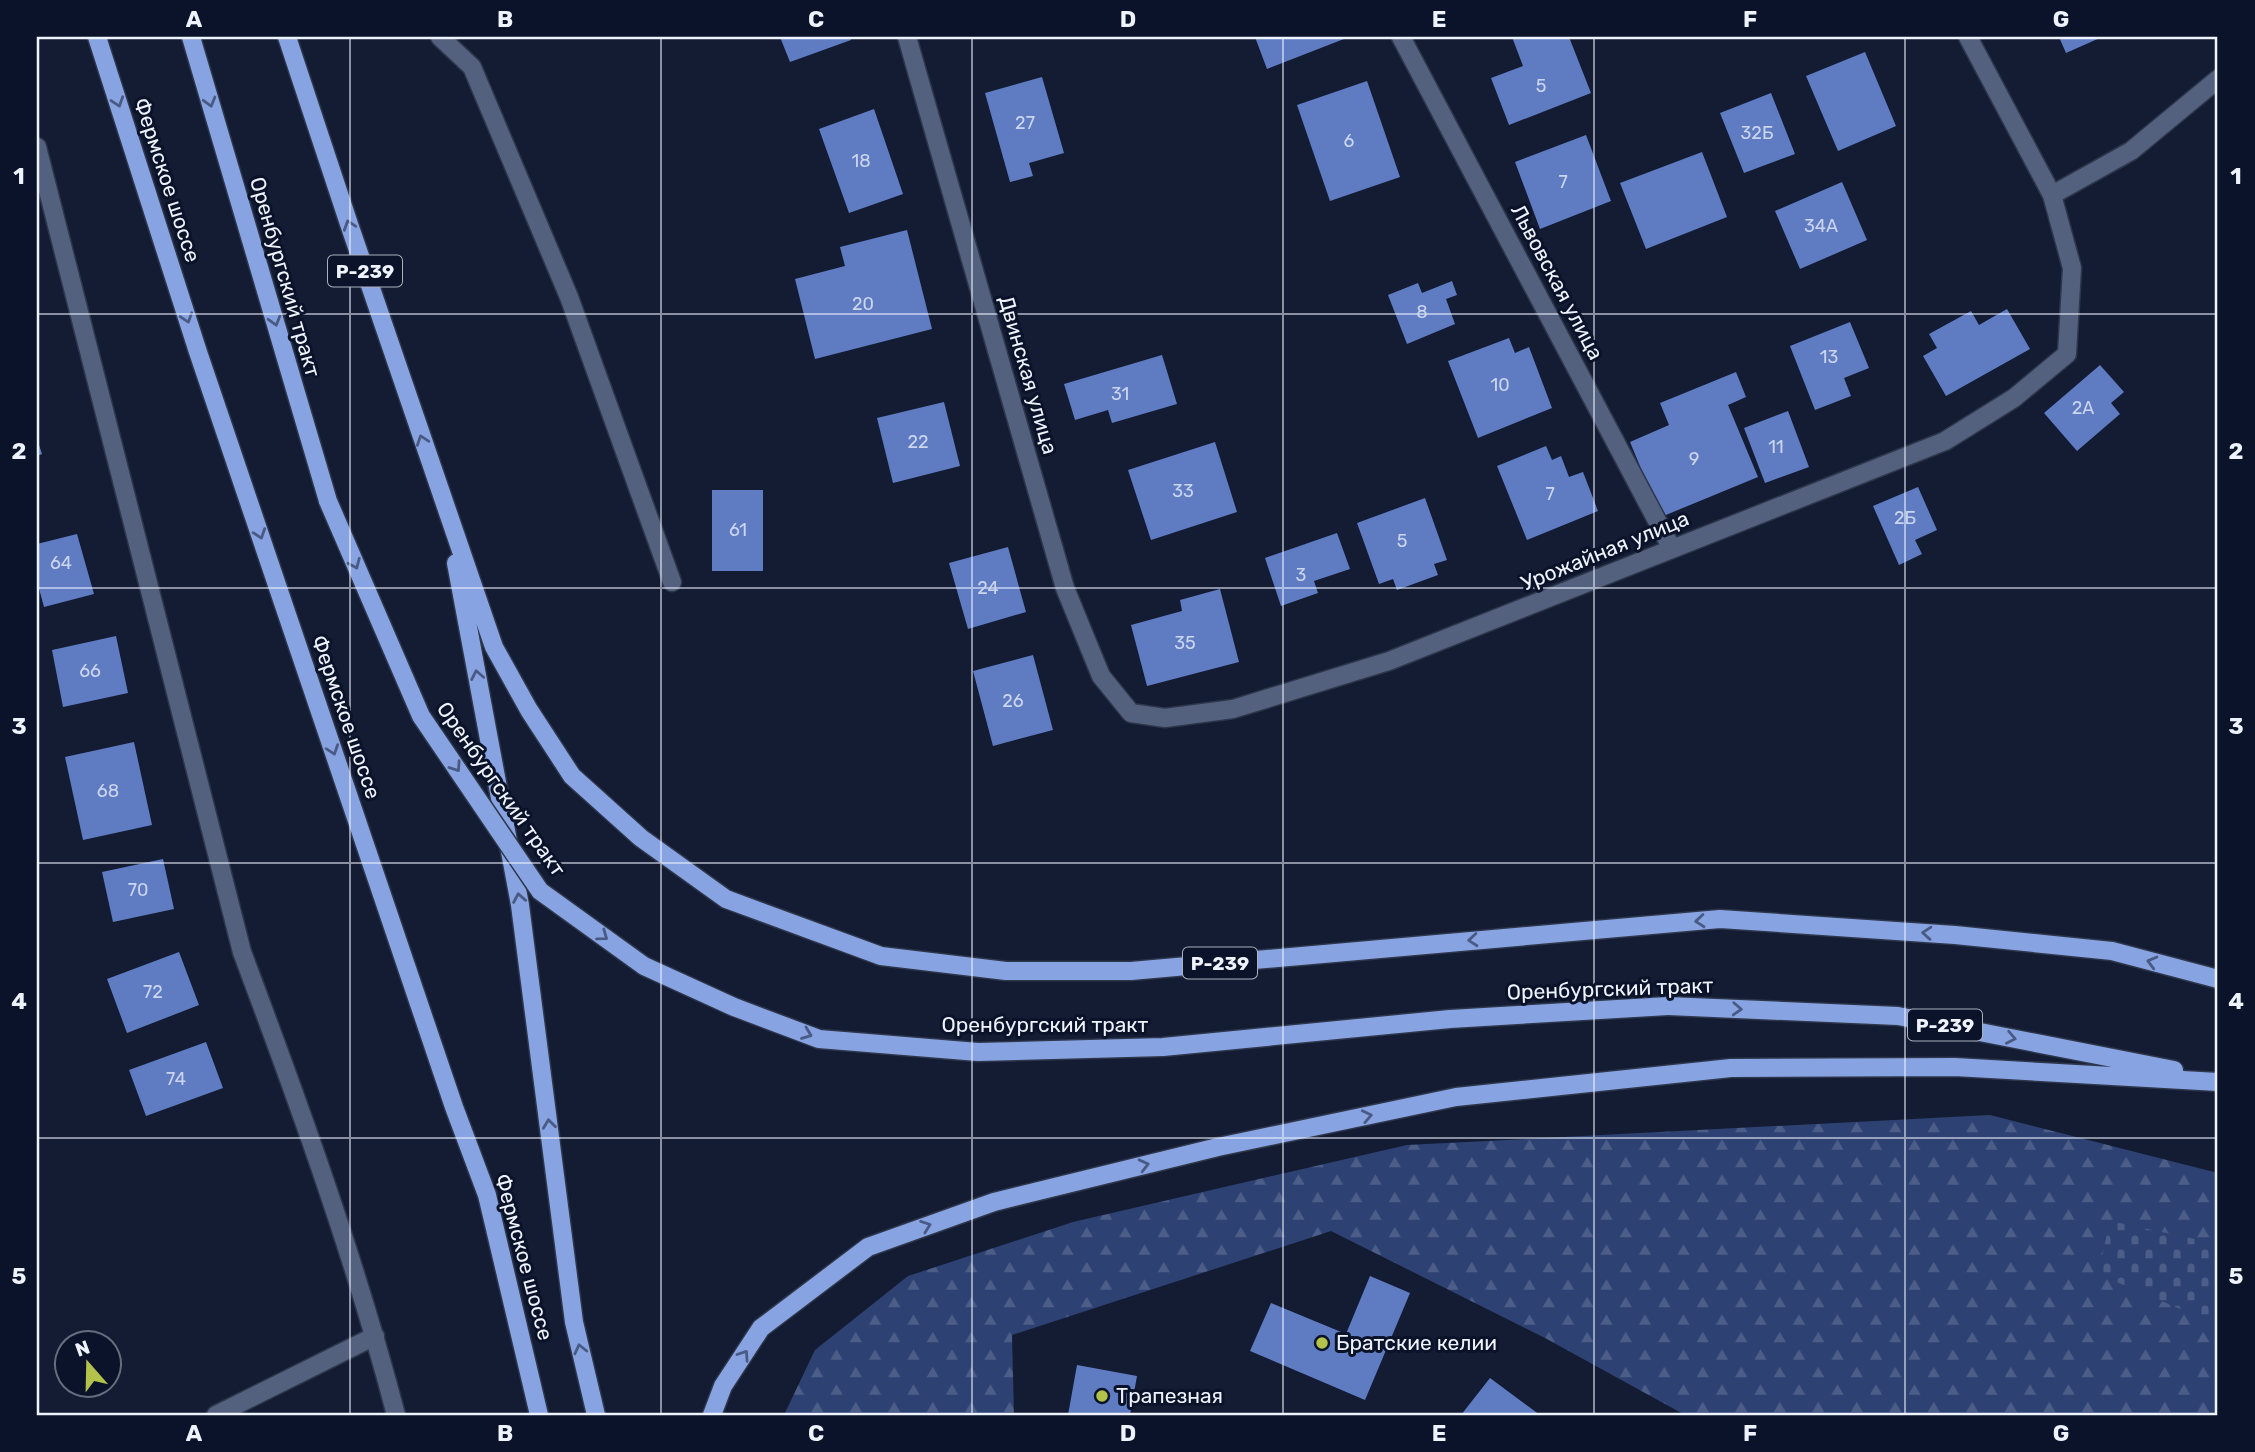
<svg xmlns="http://www.w3.org/2000/svg" width="2255" height="1452" viewBox="0 0 2255 1452" font-family="Rubik,sans-serif">
  <style>
    .forest { fill: url(#forest-firs) }
    .cemetery { fill: url(#cemetery-stones) }
    .building { fill: #5f7cc3 }
    .lines { fill: none; stroke-linecap: round; stroke-linejoin: round }
    .minor-casing { stroke: #2d364b; stroke-width: 21 }
    .major-casing { stroke: #2d364b; stroke-width: 21 }
    .minor { stroke: #53607e; stroke-width: 18 }
    .major { stroke: #88a3e1; stroke-width: 18 }
    .major-bridge-casing { stroke: #2d364b; stroke-width: 21; stroke-linecap: butt }
    .major-bridge { stroke: #88a3e1; stroke-width: 18 }
    .oneway { stroke: #495b85 }
    .grid { fill: none; stroke: #eff3fd; stroke-width: 2; stroke-opacity: 0.55 }
    .poi-dot { fill: #b3c24b; stroke: #0a1329; stroke-width: 2.5 }
    .labels { text-anchor: middle; stroke-width: 6; stroke-linejoin: round; paint-order: stroke }
    .number-label { font-size: 18px; fill: #cbd5ee }
    .shield { fill: #0a1329; stroke: #aab0bd; stroke-width: 2 }
    .shield-label { font-size: 19px; font-weight: bold; fill: #eff3fd }
    .street-label { font-size: 21px; fill: #eff3fd; stroke: #0a1329 }
    .poi-label { font-size: 21px; fill: #eff3fd; stroke: #0a1329; text-anchor: start }
    .neatline { fill: none; stroke: #eff3fd; stroke-width: 2.5 }
    .grid-label { font-size: 23px; text-anchor: middle; font-weight: bold; fill: #eff3fd }
  </style>
  <defs>
    <pattern id="forest-firs" width="22" height="20" patternUnits="userSpaceOnUse" patternTransform="scale(1.75)"><rect width="22" height="20" fill="#2d4173"/><path d="M5 1l3.5 6h-7zM16 11l3.5 6h-7z" fill="#4c5d88"/></pattern>
    <pattern id="cemetery-stones" width="16" height="16" patternUnits="userSpaceOnUse" patternTransform="scale(1.75)"><rect width="16" height="16" fill="#2d4173"/><path d="M2 7V4a2 2 0 0 1 4 0v3zM10 15v-3a2 2 0 0 1 4 0v3z" fill="#4c5d88"/></pattern>
  </defs>
  <rect width="100%" height="100%" fill="#131c33"/>
  <!-- forest -->
  <path class="forest" d="M 1990,1115 L 2218,1173 L 2218,1415 L 1685,1415 L 1545,1338 L 1331,1231 L 1012,1335 L 1014,1415 L 784,1415 L 815,1350 L 908,1276 L 1073,1222 L 1407,1145 Z"/>
  <!-- cemetery -->
  <path class="cemetery" d="M 2110,1221 L 2218,1244 L 2218,1325 L 2098,1274 Z"/>
  <!-- building -->
  <path class="building" d="M 780,37 L 850,37 L 851,40 L 790,62 Z
    M 1255,37 L 1349,37 L 1267,69 Z
    M 1512,37 L 1569,37 L 1591,93 L 1509,125 L 1491,78 L 1523,66 Z
    M 2059,37 L 2102,37 L 2066,53 Z
    M 1865,52 L 1896,126 L 1838,151 L 1806,76 Z
    M 1042,77 L 1064,153 L 1029,163 L 1033,176 L 1010,182 L 985,93 Z
    M 1367,81 L 1400,177 L 1330,201 L 1297,105 Z
    M 1771,93 L 1795,154 L 1744,173 L 1720,113 Z
    M 874,109 L 903,194 L 849,213 L 819,129 Z
    M 1586,135 L 1611,201 L 1540,229 L 1515,162 Z
    M 1702,152 L 1727,217 L 1646,249 L 1620,183 Z
    M 1842,182 L 1867,240 L 1800,269 L 1775,211 Z
    M 907,230 L 932,329 L 815,359 L 795,279 L 845,266 L 840,247 Z
    M 1452,281 L 1457,295 L 1446,299 L 1455,324 L 1407,344 L 1388,295 L 1418,283 L 1422,293 Z
    M 2007,309 L 2030,349 L 1946,396 L 1923,356 L 1937,348 L 1929,334 L 1971,311 L 1979,325 Z
    M 1850,322 L 1869,368 L 1844,378 L 1851,396 L 1815,410 L 1790,346 Z
    M 1509,338 L 1515,353 L 1529,347 L 1552,408 L 1478,438 L 1448,361 Z
    M 1162,355 L 1177,404 L 1112,423 L 1108,410 L 1075,420 L 1064,384 Z
    M 2100,365 L 2124,392 L 2111,403 L 2120,414 L 2077,451 L 2044,413 Z
    M 1736,372 L 1746,397 L 1728,405 L 1758,477 L 1661,517 L 1630,442 L 1669,425 L 1660,403 Z
    M 944,402 L 960,466 L 893,483 L 877,418 Z
    M 1788,411 L 1809,467 L 1765,483 L 1744,428 Z
    M 37,439 L 42,454 L 37,456 Z
    M 1215,442 L 1237,512 L 1151,540 L 1128,470 Z
    M 1546,446 L 1552,460 L 1561,456 L 1569,477 L 1583,472 L 1598,511 L 1527,540 L 1497,466 Z
    M 1918,487 L 1937,530 L 1915,540 L 1922,554 L 1899,565 L 1873,506 Z
    M 712,490 L 763,490 L 763,571 L 712,571 Z
    M 1425,498 L 1447,560 L 1434,564 L 1438,575 L 1397,590 L 1393,579 L 1379,584 L 1357,523 Z
    M 1337,533 L 1350,569 L 1314,581 L 1318,593 L 1281,606 L 1265,558 Z
    M 77,534 L 94,594 L 44,607 L 37,581 L 37,544 Z
    M 1008,547 L 1026,612 L 968,629 L 949,563 Z
    M 1220,589 L 1239,662 L 1147,686 L 1131,625 L 1182,611 L 1180,600 Z
    M 116,636 L 128,693 L 63,707 L 52,650 Z
    M 1033,655 L 1053,730 L 993,746 L 973,671 Z
    M 134,742 L 152,825 L 83,840 L 65,757 Z
    M 163,859 L 174,909 L 113,922 L 102,872 Z
    M 179,952 L 199,1005 L 127,1033 L 107,979 Z
    M 206,1042 L 223,1088 L 146,1116 L 129,1070 Z
    M 1370,1276 L 1410,1293 L 1365,1400 L 1250,1351 L 1271,1303 L 1346,1334 Z
    M 1077,1365 L 1137,1376 L 1130,1415 L 1068,1415 Z
    M 1490,1378 L 1540,1415 L 1461,1415 Z"/>
  <g class="lines">
    <defs>
      <path id="minor" d="M 440,37 L 472,67 L 569,297 L 672,582
        M 907,37 L 1065,588 L 1101,676 L 1131,713 L 1165,718 L 1233,709 L 1389,661 L 1945,441 L 2014,398 L 2067,354 L 2072,268 L 2052,195 L 1968,37
        M 1401,37 L 1672,549
        M 37,147 L 242,952 C 299,1104 355,1258 396,1415
        M 2052,195 L 2131,151 L 2218,79
        M 216,1415 L 375,1336"/>
      <path id="major" d="M 97,37 L 198,352 L 454,1107 L 487,1195 L 539,1415
        M 191,37 L 328,501
        M 287,37 L 349,224 L 494,647 L 529,710 L 572,776 L 641,838 L 726,899 L 881,956 L 1006,971 L 1131,971 L 1720,919 L 1955,935 L 2112,951 L 2218,979
        M 456,563 L 520,905 L 574,1322 L 596,1415
        M 1668,1006 L 1898,1016 L 2174,1070
        M 712,1415 L 723,1386 L 761,1328 L 868,1247 L 994,1202 L 1218,1147 L 1456,1097 L 1731,1068 L 1955,1067 L 2218,1082"/>
    </defs>
    <!-- minor casing -->
    <use href="#minor" class="minor-casing"/>
    <!-- major casing -->
    <use href="#major" class="major-casing"/>
    <!-- minor -->
    <use href="#minor" class="minor"/>
    <!-- major -->
    <use href="#major" class="major"/>
    <defs>
      <path id="major-bridge" d="M 328,501 L 421,716 L 540,891 L 644,966 L 734,1007 L 819,1039 L 978,1052 L 1163,1047 L 1450,1019 L 1668,1006"/>
    </defs>
    <!-- major-bridge casing -->
    <use href="#major-bridge" class="major-bridge-casing"/>
    <!-- major-bridge -->
    <use href="#major-bridge" class="major-bridge"/>
  </g>
  <!-- one-way arrows -->
  <defs><path id="oneway-chevron" d="M-2-3.5L2.5 0L-2 3.5" fill="none" stroke-width="1.6" stroke-linecap="round" stroke-linejoin="round" transform="scale(1.75)"/></defs>
  <g class="oneway">
    <use href="#oneway-chevron" transform="translate(118 102) rotate(72)"/>
    <use href="#oneway-chevron" transform="translate(210 102) rotate(74)"/>
    <use href="#oneway-chevron" transform="translate(349 225) rotate(-109)"/>
    <use href="#oneway-chevron" transform="translate(187 318) rotate(72)"/>
    <use href="#oneway-chevron" transform="translate(275 321) rotate(74)"/>
    <use href="#oneway-chevron" transform="translate(422 440) rotate(-109)"/>
    <use href="#oneway-chevron" transform="translate(260 534) rotate(71)"/>
    <use href="#oneway-chevron" transform="translate(355 564) rotate(67)"/>
    <use href="#oneway-chevron" transform="translate(477 675) rotate(-101)"/>
    <use href="#oneway-chevron" transform="translate(333 750) rotate(71)"/>
    <use href="#oneway-chevron" transform="translate(456 767) rotate(56)"/>
    <use href="#oneway-chevron" transform="translate(519 898) rotate(-100)"/>
    <use href="#oneway-chevron" transform="translate(1700 921) rotate(175)"/>
    <use href="#oneway-chevron" transform="translate(1927 933) rotate(-176)"/>
    <use href="#oneway-chevron" transform="translate(603 936) rotate(36)"/>
    <use href="#oneway-chevron" transform="translate(1473 940) rotate(175)"/>
    <use href="#oneway-chevron" transform="translate(2152 962) rotate(-165)"/>
    <use href="#oneway-chevron" transform="translate(1737 1009) rotate(3)"/>
    <use href="#oneway-chevron" transform="translate(807 1034) rotate(21)"/>
    <use href="#oneway-chevron" transform="translate(2011 1038) rotate(11)"/>
    <use href="#oneway-chevron" transform="translate(1367 1116) rotate(-12)"/>
    <use href="#oneway-chevron" transform="translate(549 1124) rotate(-97)"/>
    <use href="#oneway-chevron" transform="translate(1144 1165) rotate(-14)"/>
    <use href="#oneway-chevron" transform="translate(926 1226) rotate(-20)"/>
    <use href="#oneway-chevron" transform="translate(580 1349) rotate(-103)"/>
    <use href="#oneway-chevron" transform="translate(744 1355) rotate(-56)"/>
  </g>
  <!-- grid -->
  <path class="grid" d="M 350,37 L 350,1415M 661,37 L 661,1415M 972,37 L 972,1415M 1283,37 L 1283,1415M 1594,37 L 1594,1415M 1905,37 L 1905,1415M 37,314 L 2218,314M 37,588 L 2218,588M 37,863 L 2218,863M 37,1138 L 2218,1138"/>
  <!-- markers -->
  <g class="poi-dot">
    <circle cx="1322" cy="1343" r="7"/>
    <circle cx="1102" cy="1396" r="7"/>
  </g>
  <g class="labels">
    <!-- number labels -->
    <g class="number-label">
      <text x="1541" y="92">5</text>
      <text x="1025" y="129">27</text>
      <text x="1757" y="139">32Б</text>
      <text x="1349" y="147">6</text>
      <text x="861" y="167">18</text>
      <text x="1563" y="188">7</text>
      <text x="1821" y="232">34А</text>
      <text x="863" y="310">20</text>
      <text x="1422" y="318">8</text>
      <text x="1829" y="363">13</text>
      <text x="1500" y="391">10</text>
      <text x="1120" y="400">31</text>
      <text x="2083" y="414">2А</text>
      <text x="918" y="448">22</text>
      <text x="1776" y="453">11</text>
      <text x="1694" y="465">9</text>
      <text x="1183" y="497">33</text>
      <text x="1550" y="500">7</text>
      <text x="1905" y="524">2Б</text>
      <text x="738" y="536">61</text>
      <text x="1402" y="547">5</text>
      <text x="61" y="569">64</text>
      <text x="1301" y="581">3</text>
      <text x="988" y="594">24</text>
      <text x="1185" y="649">35</text>
      <text x="90" y="677">66</text>
      <text x="1013" y="707">26</text>
      <text x="108" y="797">68</text>
      <text x="138" y="896">70</text>
      <text x="153" y="998">72</text>
      <text x="176" y="1085">74</text>
    </g>
    <!-- shield labels -->
    <g class="shield">
      <rect x="328" y="255.5" width="74" height="31" rx="5"/>
      <rect x="1183" y="947.5" width="74" height="31" rx="5"/>
      <rect x="1908" y="1009.5" width="74" height="31" rx="5"/>
    </g>
    <g class="shield-label">
      <text x="365" y="278">Р-239</text>
      <text x="1220" y="970">Р-239</text>
      <text x="1945" y="1032">Р-239</text>
    </g>
    <!-- street labels -->
    <g class="street-label">
      <text transform="translate(167 180) rotate(72)" y="7">Фермское шоссе</text>
      <text transform="translate(285 277) rotate(74)" y="7">Оренбургский тракт</text>
      <text transform="translate(1557 282) rotate(62)" y="7">Львовская улица</text>
      <text transform="translate(1028 375) rotate(74)" y="7">Двинская улица</text>
      <text transform="translate(1605 551) rotate(-22)" y="7">Урожайная улица</text>
      <text transform="translate(346 717) rotate(71)" y="7">Фермское шоссе</text>
      <text transform="translate(501 789) rotate(55)" y="7">Оренбургский тракт</text>
      <text transform="translate(1610 989) rotate(-2)" y="7">Оренбургский тракт</text>
      <text x="1045" y="1032">Оренбургский тракт</text>
      <text transform="translate(524 1257) rotate(75)" y="7">Фермское шоссе</text>
    </g>
    <!-- poi labels -->
    <g class="poi-label">
      <text x="1336" y="1350">Братские келии</text>
      <text x="1116" y="1403">Трапезная</text>
    </g>
  </g>
  <!-- border -->
  <rect width="2255" height="1452" fill="none" stroke="#0a1329" stroke-width="77"/>
  <!-- north arrow -->
  <g transform="translate(88 1364) rotate(340)"><circle r="33" fill="#0a1329" stroke="#666d7e" stroke-width="2"/>
  <path d="M0-5L12 26L0 18L-12 26Z" fill="#b3c24b"/>
  <text y="-10" font-size="19" font-weight="bold" text-anchor="middle" fill="#eff3fd">N</text>
  </g>
  <rect x="38" y="38" width="2178" height="1376" class="neatline"/>
  <g class="grid-label">
    <text x="194" y="27">A</text>
    <text x="505" y="27">B</text>
    <text x="816" y="27">C</text>
    <text x="1128" y="27">D</text>
    <text x="1439" y="27">E</text>
    <text x="1750" y="27">F</text>
    <text x="2061" y="27">G</text>
    <text x="19" y="184">1</text>
    <text x="2236" y="184">1</text>
    <text x="19" y="459">2</text>
    <text x="2236" y="459">2</text>
    <text x="19" y="734">3</text>
    <text x="2236" y="734">3</text>
    <text x="19" y="1009">4</text>
    <text x="2236" y="1009">4</text>
    <text x="19" y="1284">5</text>
    <text x="2236" y="1284">5</text>
    <text x="194" y="1441">A</text>
    <text x="505" y="1441">B</text>
    <text x="816" y="1441">C</text>
    <text x="1128" y="1441">D</text>
    <text x="1439" y="1441">E</text>
    <text x="1750" y="1441">F</text>
    <text x="2061" y="1441">G</text>
  </g>
</svg>
